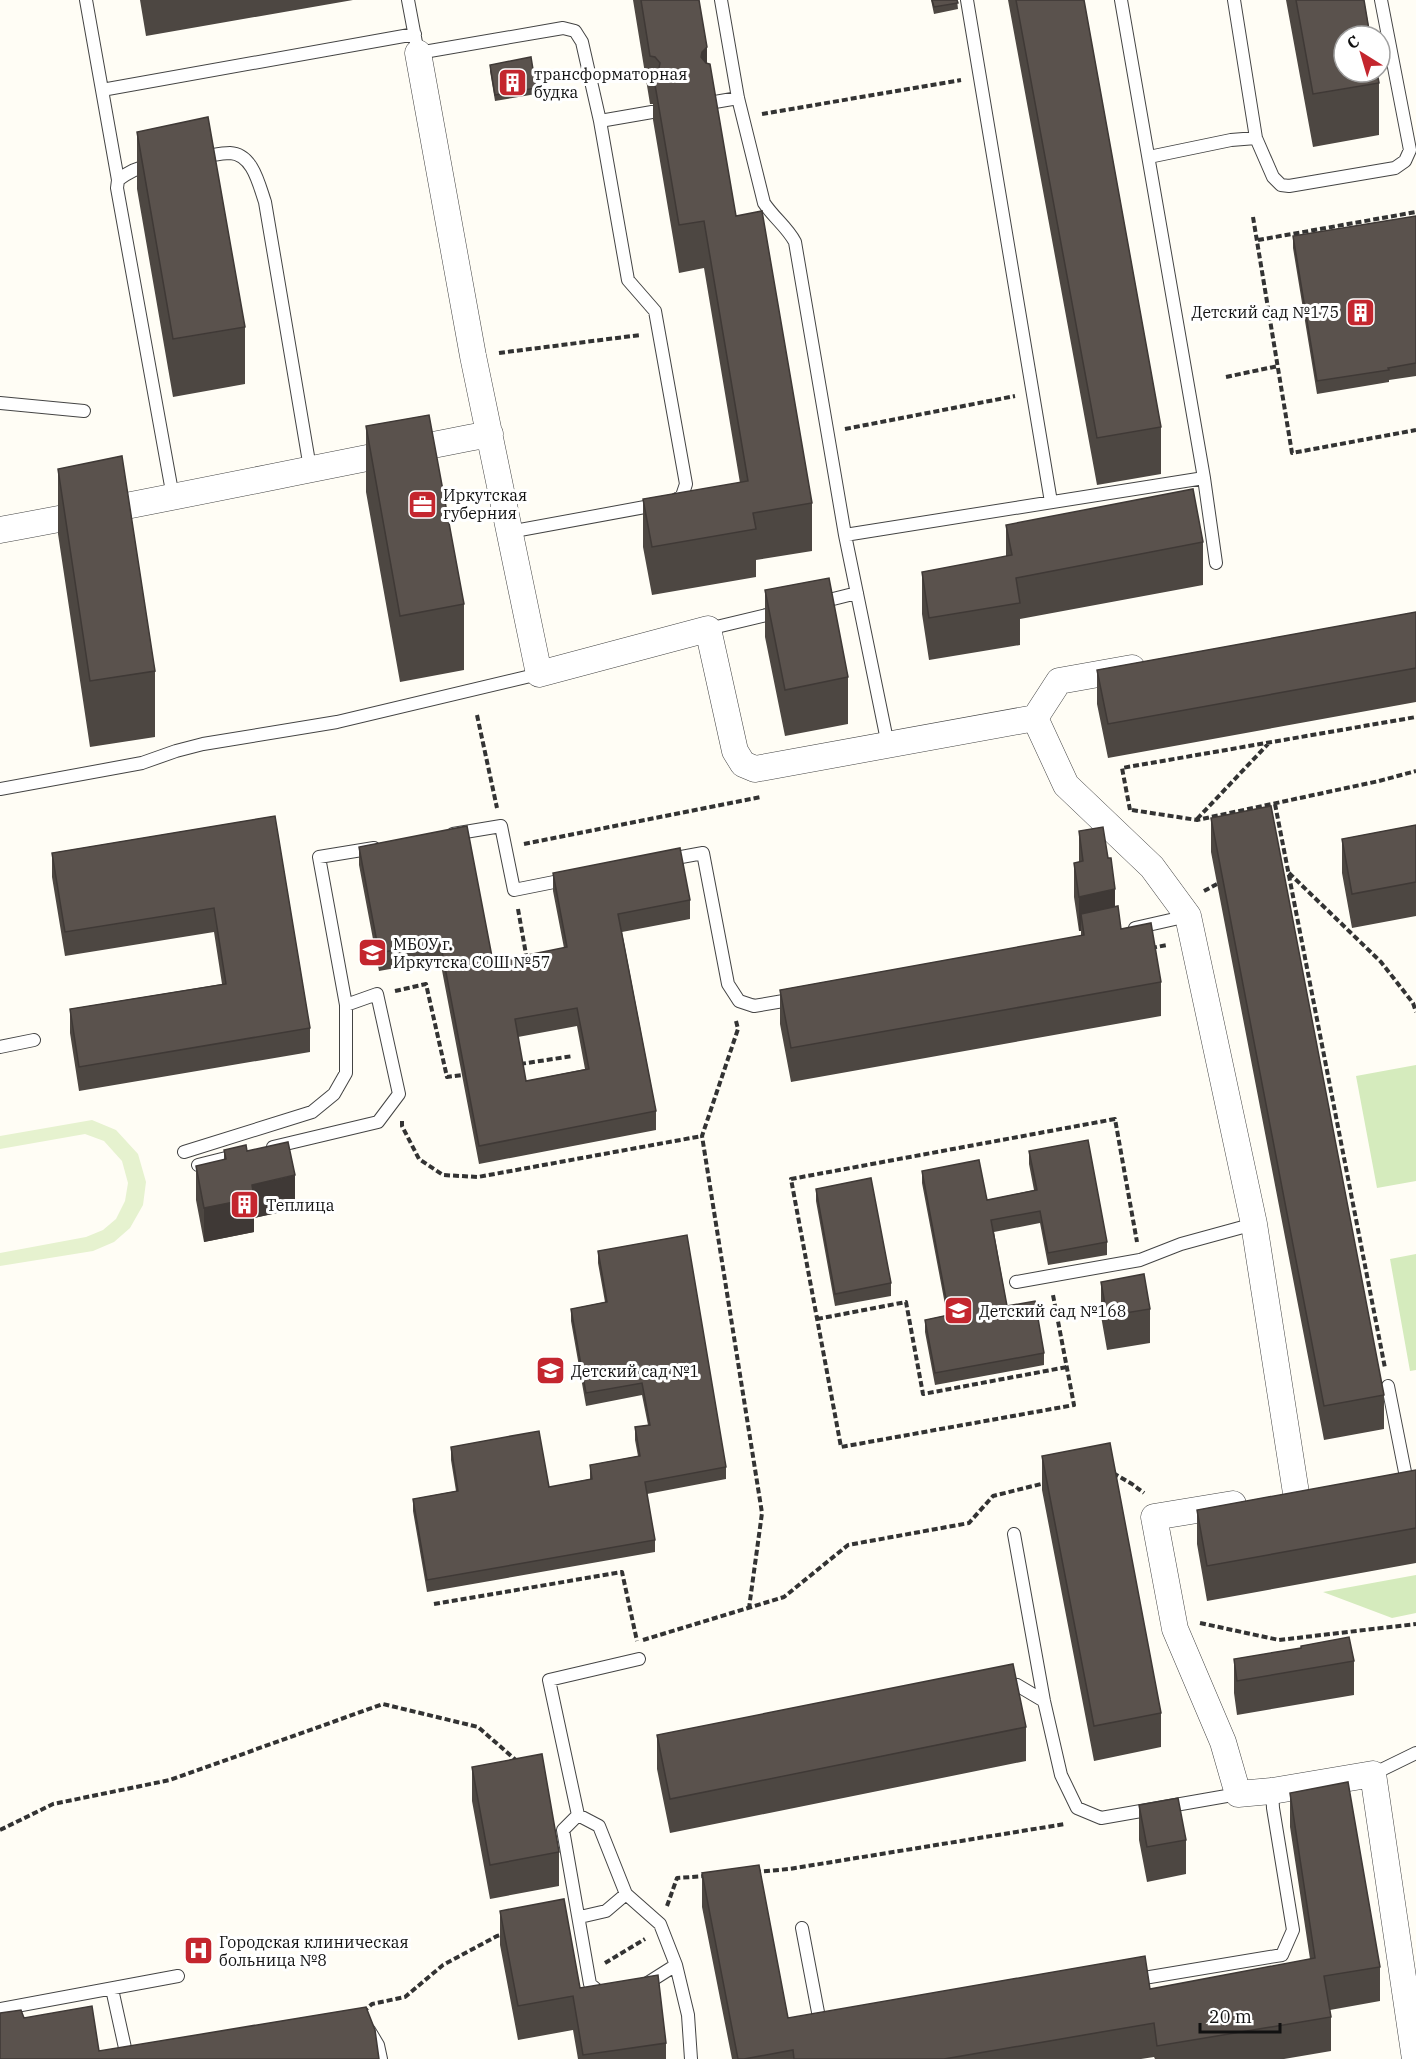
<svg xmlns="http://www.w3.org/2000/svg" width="1416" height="2059" viewBox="0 0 1416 2059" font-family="'IBM Plex Serif',serif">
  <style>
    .green { fill: #d5ebbd }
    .pitch { fill: #e6f2cf }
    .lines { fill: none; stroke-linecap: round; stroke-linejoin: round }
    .service-casing { stroke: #444; stroke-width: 14 }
    .minor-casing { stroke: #444; stroke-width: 27 }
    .path { stroke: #333; stroke-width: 4; stroke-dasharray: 6 3; stroke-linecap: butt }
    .service { stroke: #fff; stroke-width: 12 }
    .minor { stroke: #fff; stroke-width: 26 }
    .wall { fill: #4d4742; fill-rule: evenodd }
    .shaded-wall { fill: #3f3936 }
    .building { fill: #5a524d; stroke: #3f3936; stroke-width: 1.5; fill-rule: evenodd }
    .labels { text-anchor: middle; stroke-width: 6; stroke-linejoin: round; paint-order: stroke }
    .poi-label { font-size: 16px; fill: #111; stroke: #fff; text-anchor: start }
  </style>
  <rect width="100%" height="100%" fill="#fffdf5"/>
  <!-- green -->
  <path class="green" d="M 1416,1065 L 1416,1181 L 1377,1188 L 1356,1076 Z
    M 1416,1254 L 1416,1370 L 1410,1371 L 1390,1259 Z
    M 1416,1575 L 1416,1613 L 1392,1618 L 1323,1592 Z"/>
  <!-- pitch -->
  <path class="pitch" d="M 92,1120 L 116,1130 L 138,1154 L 146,1182 L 143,1205 L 130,1228 L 114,1242 L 93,1251 L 0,1266 L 0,1253 L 86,1237 L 103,1230 L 116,1219 L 125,1201 L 128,1183 L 122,1161 L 104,1141 L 85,1134 L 0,1149 L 0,1136 Z"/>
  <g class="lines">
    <defs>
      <path id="service" d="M 86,0 L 118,180
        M 408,0 L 418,53 L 563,28 L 575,31 L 582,42 L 600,121 L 628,280 L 655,311 L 686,484 L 682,496 L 672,502 L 509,532
        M 721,0 L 738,98 L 764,203 C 774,218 787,227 795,242 L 845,535 L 888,745
        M 967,0 L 1051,502
        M 1121,0 L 1204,478 L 1216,563
        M 1234,0 L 1256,138 L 1273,177 L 1281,185 L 1289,186 L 1395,168 L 1405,161 L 1410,150 L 1381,0
        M 102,90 L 415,34
        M 709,103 L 738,98
        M 600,121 L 652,112
        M 200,157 C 210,156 220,153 230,153 C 253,154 259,185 265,202 L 310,468
        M 1149,157 L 1231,140 L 1256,138
        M 151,165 C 139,167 127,173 118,180 L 117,188 L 173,497
        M 0,403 L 84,411
        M 845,535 L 1204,478
        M 817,603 L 857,593
        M 708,629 L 779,612
        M 0,789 L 142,763 L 176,751 L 203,744 L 337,722 L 539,674
        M 453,834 L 501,826 L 514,890 L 569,879
        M 665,860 L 703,853 L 728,984 L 739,1001 L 754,1006 L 795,999
        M 1135,928 L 1188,916
        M 0,1047 L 34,1040
        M 273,1147 L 378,1122 L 399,1094 L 377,994 L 346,1005
        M 184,1152 L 312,1112 L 334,1094 L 346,1073 L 346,1005 L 319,857 L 374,848
        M 198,1165 L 238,1155
        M 1016,1282 L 1140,1260 L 1181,1244 L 1254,1224
        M 1388,1386 L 1405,1472
        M 1014,1534 L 1044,1701 L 1061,1775 L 1077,1808 L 1101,1818 L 1238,1794
        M 1002,1683 L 1017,1685 L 1044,1701
        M 1373,1774 L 1416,1753
        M 578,1815 L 549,1680 L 639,1659
        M 580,1917 L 606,1911 L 626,1894
        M 802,1928 L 821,2028
        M 1132,1980 L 1282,1955 L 1293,1930 L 1273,1808 L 1272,1791
        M 646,1984 L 676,1965
        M 112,1989 L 127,2057 L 131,2057
        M 606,1995 L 603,1995 L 590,1984 L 563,1830 L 578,1815 L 599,1826 L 626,1894 L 660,1924 L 676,1965 L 688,2015 L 691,2059
        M 0,2009 L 178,1976
        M 369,2030 L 378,2045 L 381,2059"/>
      <path id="minor" d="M 418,53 L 473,356 L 539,674 L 708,629 L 735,751 L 743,764 L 755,769 L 1035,718
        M 0,530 C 164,500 327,465 490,434
        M 1132,668 L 1059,681 L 1035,718 L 1066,785 L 1152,867 L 1188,916 L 1254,1224 L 1296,1493
        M 1233,1504 L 1154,1517 L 1175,1629 L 1223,1742 L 1238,1794 L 1272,1791 L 1373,1774 L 1415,2059"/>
    </defs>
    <!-- service casing -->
    <use href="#service" class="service-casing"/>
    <!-- minor casing -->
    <use href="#minor" class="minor-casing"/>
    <!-- path -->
    <path class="path" d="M 762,114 L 961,80
      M 1253,217 L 1292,453 L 1416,430
      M 1258,240 L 1416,212
      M 499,353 L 640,335
      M 1226,377 L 1278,366
      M 845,429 L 1015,396
      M 477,715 L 497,808
      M 1275,804 L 1385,1368
      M 1130,810 L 1122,768 L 1416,717
      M 1132,810 L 1197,820 L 1379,781 L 1416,771
      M 1197,819 L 1268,744
      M 524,844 L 761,797
      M 1289,873 L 1381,962 L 1413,1003 L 1416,1012
      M 1204,891 L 1217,884
      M 518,909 L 527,960
      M 1151,948 L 1167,945
      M 395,991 L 426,984 L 447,1077 L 462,1075
      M 736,1021 L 738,1029 L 702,1136 L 762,1513 L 749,1608
      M 520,1064 L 573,1056
      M 402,1121 L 402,1126 L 419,1159 L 443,1175 L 478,1177 L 702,1136
      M 1053,1295 L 1074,1405 L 841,1447 L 791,1179 L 1115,1119 L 1137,1242
      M 817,1319 L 906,1302 L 923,1394 L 1067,1367
      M 1113,1473 L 1132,1484 L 1144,1493
      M 434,1604 L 622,1572 L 637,1641
      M 1200,1623 L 1279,1640 L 1416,1624
      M 643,1640 L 784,1597 L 848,1545 L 969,1523 L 993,1496 L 1045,1483
      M 0,1830 L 53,1804 L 170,1780 L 383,1704 L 478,1727 L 517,1761
      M 755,1872 L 789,1869 L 1065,1824
      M 667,1906 L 677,1878 L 706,1876
      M 605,1963 L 645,1939
      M 363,2012 L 372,2004 L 405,1997 L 443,1965 L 497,1936 L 504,1934"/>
    <!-- service -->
    <use href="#service" class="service"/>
    <!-- minor -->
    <use href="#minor" class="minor"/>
  </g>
  <!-- wall -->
  <path class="wall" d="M 140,0 L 353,0 L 146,36 Z
    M 633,0 L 699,0 L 707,63 L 736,216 L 812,503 L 812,551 L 756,560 L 756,577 L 652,595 L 643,547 L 643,499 L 740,483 L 704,268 L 679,273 L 653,120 L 653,104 L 650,104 Z
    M 931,0 L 957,0 L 958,9 L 934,14 Z
    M 1008,0 L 1084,0 L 1161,427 L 1161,474 L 1097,485 Z
    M 1286,0 L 1364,0 L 1379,83 L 1379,135 L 1313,147 Z
    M 490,65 L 536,88 L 536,94 L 495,101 L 490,71 Z
    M 137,132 L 245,327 L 245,384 L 173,397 L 137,189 Z
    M 1416,216 L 1416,376 L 1389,380 L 1389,382 L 1317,394 L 1293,248 L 1293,236 Z
    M 366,426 L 464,604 L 464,670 L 400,682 L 366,492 Z
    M 58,469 L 155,671 L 155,737 L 90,747 L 58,534 Z
    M 1006,525 L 1203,542 L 1203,585 L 1020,619 L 1020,645 L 929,660 L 922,614 L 922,572 L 1006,557 Z
    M 765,590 L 848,677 L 848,724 L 785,736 L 765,637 Z
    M 1416,612 L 1416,702 L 1108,758 L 1097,704 L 1097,670 Z
    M 275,816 L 310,1028 L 310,1052 L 79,1091 L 70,1033 L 70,1009 L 222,984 L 214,932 L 65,956 L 52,877 L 52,853 Z
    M 1211,818 L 1384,1395 L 1384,1429 L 1324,1440 L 1211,852 Z
    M 1416,825 L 1416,916 L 1352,928 L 1342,873 L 1342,839 Z
    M 1079,831 L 1115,906 L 1121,929 L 1161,982 L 1161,1016 L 791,1082 L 780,1024 L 780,990 L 1081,936 L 1081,931 L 1079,931 L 1074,897 L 1074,863 L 1079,862 Z
    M 359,847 L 493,962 L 564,948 L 553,891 L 553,873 L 690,900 L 690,919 L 622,932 L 656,1111 L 656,1130 L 479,1164 L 440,960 L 379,971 L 359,865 ZM 577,1026 L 585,1069 L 526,1081 L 518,1037 Z
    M 224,1150 L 247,1151 L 295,1209 L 254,1218 L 254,1232 L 204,1242 L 196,1200 L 196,1166 L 224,1160 Z
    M 1029,1151 L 1107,1242 L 1107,1255 L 1048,1265 L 1040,1223 L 994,1232 L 1007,1306 L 1044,1353 L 1044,1365 L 935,1385 L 925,1332 L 925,1320 L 947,1315 L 922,1183 L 922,1171 L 987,1200 L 1034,1190 L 1029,1164 Z
    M 816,1189 L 891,1283 L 891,1296 L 835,1306 L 816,1201 Z
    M 598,1251 L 726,1467 L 726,1479 L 647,1494 L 655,1540 L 655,1552 L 427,1592 L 413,1511 L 413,1499 L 456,1491 L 451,1460 L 451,1447 L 549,1487 L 590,1479 L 590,1465 L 638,1456 L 635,1440 L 635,1427 L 648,1425 L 642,1395 L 586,1406 L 571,1321 L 571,1309 L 605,1302 L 598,1263 Z
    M 1101,1282 L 1150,1309 L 1150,1343 L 1107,1350 L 1101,1316 Z
    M 1042,1456 L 1161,1713 L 1161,1747 L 1094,1761 L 1042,1490 Z
    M 1416,1470 L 1416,1563 L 1207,1601 L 1197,1544 L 1197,1510 Z
    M 1234,1659 L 1354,1661 L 1354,1695 L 1237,1715 L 1234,1693 Z
    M 1026,1727 L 1026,1761 L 670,1833 L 657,1769 L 657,1735 Z
    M 472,1767 L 559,1852 L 559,1886 L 490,1899 L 472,1801 Z
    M 1290,1793 L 1380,1967 L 1380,2001 L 1330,2010 L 1331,2017 L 1331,2051 L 1284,2059 L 1155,2059 L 1154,2057 L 1141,2059 L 732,2059 L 702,1907 L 702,1873 L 788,2018 L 1150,1989 L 1310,1959 L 1290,1827 Z
    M 1139,1805 L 1186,1840 L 1186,1874 L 1147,1882 L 1139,1840 Z
    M 500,1911 L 580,1988 L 666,2043 L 666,2059 L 578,2059 L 573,2030 L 518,2040 L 500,1945 Z"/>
  <!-- shaded-wall -->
  <path class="shaded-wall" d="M 707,47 L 707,95 L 701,105 L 702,52 Z
    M 1115,889 L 1115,923 L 1081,914 L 1081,931 L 1079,931 L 1079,897 Z
    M 295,1175 L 295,1209 L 254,1218 L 254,1232 L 204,1242 L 204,1208 L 252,1185 Z"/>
  <!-- building -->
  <path class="building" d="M 641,0 L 699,0 L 707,47 L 702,52 L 701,57 L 706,63 L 710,64 L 736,216 L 762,211 L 812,503 L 753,513 L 756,529 L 652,547 L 643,499 L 748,481 L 704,221 L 679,225 L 653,73 L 659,68 L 660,63 L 655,57 L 650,56 Z
    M 932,0 L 957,0 L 958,3 L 934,7 Z
    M 1016,0 L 1084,0 L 1161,427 L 1097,438 Z
    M 1296,0 L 1364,0 L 1370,36 L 1344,36 L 1344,72 L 1377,72 L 1379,83 L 1313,94 Z
    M 531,57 L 536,88 L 495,95 L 490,65 Z
    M 208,117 L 245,327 L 173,339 L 137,132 Z
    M 1416,216 L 1416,363 L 1388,368 L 1389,370 L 1317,381 L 1293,236 Z
    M 429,415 L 464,604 L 400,616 L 366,426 Z
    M 122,456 L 155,671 L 90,681 L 58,469 Z
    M 1193,489 L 1203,542 L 1016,578 L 1020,603 L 929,618 L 922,572 L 1012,555 L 1006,525 Z
    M 829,578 L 848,677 L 785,690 L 765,590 Z
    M 1416,612 L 1416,668 L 1108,724 L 1097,670 Z
    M 1271,806 L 1384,1395 L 1324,1406 L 1211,818 Z
    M 275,816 L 310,1028 L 79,1067 L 70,1009 L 226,984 L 214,908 L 65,932 L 52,853 Z
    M 1416,825 L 1416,882 L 1352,894 L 1342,839 Z
    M 467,826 L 493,962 L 567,947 L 553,873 L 680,848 L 690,900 L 618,914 L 656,1111 L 479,1146 L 440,941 L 379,953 L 359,847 ZM 577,1008 L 589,1069 L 526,1081 L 515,1019 Z
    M 1103,827 L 1108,858 L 1111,858 L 1115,889 L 1079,897 L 1074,863 L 1083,861 L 1079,831 Z
    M 1118,906 L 1121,929 L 1151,923 L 1161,982 L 791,1048 L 780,990 L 1084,935 L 1081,914 Z
    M 1088,1140 L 1107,1242 L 1048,1253 L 1040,1211 L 991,1220 L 1007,1306 L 1035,1301 L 1044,1353 L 935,1373 L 925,1320 L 949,1315 L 922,1171 L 979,1160 L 987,1200 L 1037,1190 L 1029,1151 Z
    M 288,1142 L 295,1175 L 252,1185 L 254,1198 L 204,1208 L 196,1166 L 226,1159 L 224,1150 L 246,1145 L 247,1151 Z
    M 871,1178 L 891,1283 L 835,1294 L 816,1189 Z
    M 687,1235 L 726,1467 L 645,1482 L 655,1540 L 427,1580 L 413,1499 L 458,1491 L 451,1447 L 539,1431 L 549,1487 L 592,1479 L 590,1465 L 640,1456 L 635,1427 L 650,1425 L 642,1383 L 586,1393 L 571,1309 L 607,1302 L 598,1251 Z
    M 1144,1274 L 1150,1309 L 1107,1316 L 1101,1282 Z
    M 1110,1443 L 1161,1713 L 1094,1726 L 1042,1456 Z
    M 1416,1470 L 1416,1528 L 1207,1566 L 1197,1510 Z
    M 1349,1637 L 1354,1661 L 1237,1681 L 1234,1659 L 1301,1648 L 1301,1646 Z
    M 1013,1664 L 1026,1727 L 670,1799 L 657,1735 Z
    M 542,1754 L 559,1852 L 490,1865 L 472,1767 Z
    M 1348,1782 L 1380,1967 L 1324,1976 L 1331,2017 L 1157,2046 L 1154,2023 L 944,2059 L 794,2059 L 793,2050 L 744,2059 L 738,2059 L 702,1873 L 759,1865 L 788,2018 L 1145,1956 L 1150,1989 L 1315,1958 L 1290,1793 Z
    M 1178,1798 L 1186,1840 L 1147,1847 L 1139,1805 Z
    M 564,1899 L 580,1988 L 658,1975 L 666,2043 L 583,2055 L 573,1996 L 518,2006 L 500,1911 Z
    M 92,2006 L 99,2051 L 366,2007 L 375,2030 L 379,2059 L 0,2059 L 0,2013 L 21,2010 L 24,2018 Z"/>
  <!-- icons -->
  <defs>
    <symbol id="building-square" viewBox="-11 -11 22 22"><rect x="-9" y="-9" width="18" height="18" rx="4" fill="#c4262e" stroke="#fff"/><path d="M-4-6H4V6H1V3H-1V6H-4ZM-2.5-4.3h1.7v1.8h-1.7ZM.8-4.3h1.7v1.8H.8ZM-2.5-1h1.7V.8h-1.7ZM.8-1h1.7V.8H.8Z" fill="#fff"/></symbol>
    <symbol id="office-square" viewBox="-11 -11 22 22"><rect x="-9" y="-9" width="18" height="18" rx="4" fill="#c4262e" stroke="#fff"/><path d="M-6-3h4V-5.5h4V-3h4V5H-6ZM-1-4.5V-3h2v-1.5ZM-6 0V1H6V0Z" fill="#fff"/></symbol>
    <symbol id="school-square" viewBox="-11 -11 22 22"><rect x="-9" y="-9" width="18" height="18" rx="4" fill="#c4262e" stroke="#fff"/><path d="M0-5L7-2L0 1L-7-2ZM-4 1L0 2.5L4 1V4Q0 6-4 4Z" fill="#fff"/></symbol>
    <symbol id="hospital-square" viewBox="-11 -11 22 22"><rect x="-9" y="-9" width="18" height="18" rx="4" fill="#c4262e" stroke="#fff"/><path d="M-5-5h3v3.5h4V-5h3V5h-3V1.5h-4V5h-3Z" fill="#fff"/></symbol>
  </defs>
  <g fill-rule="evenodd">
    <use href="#building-square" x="496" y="66" width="33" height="33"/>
    <use href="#building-square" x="1344" y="296" width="33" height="33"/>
    <use href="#office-square" x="406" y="488" width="33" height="33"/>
    <use href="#school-square" x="356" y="936" width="33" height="33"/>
    <use href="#building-square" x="228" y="1188" width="33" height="33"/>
    <use href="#school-square" x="942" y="1294" width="33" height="33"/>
    <use href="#school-square" x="534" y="1354" width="33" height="33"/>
    <use href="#hospital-square" x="182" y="1934" width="33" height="33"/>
  </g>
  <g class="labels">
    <!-- poi labels -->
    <g class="poi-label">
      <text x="534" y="80">трансформаторная<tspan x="534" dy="18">будка</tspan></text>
      <text x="1339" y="318" text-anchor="end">Детский сад №175</text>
      <text x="443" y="501">Иркутская<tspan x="443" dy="18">губерния</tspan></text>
      <text x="393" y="950">МБОУ г.<tspan x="393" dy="18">Иркутска СОШ №57</tspan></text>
      <text x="266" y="1211">Теплица</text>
      <text x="979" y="1317">Детский сад №168</text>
      <text x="571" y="1377">Детский сад №1</text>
      <text x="219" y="1948">Городская клиническая<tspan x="219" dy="18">больница №8</tspan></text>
    </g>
  </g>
  <!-- north arrow -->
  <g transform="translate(1362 54) rotate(323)"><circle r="28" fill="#ffffff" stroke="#a0a0a0" stroke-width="1.5"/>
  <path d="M0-4.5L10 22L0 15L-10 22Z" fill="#c4262e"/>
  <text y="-9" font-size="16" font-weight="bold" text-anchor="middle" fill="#111111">С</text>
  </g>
  <!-- scale -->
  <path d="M1200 2023v9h80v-9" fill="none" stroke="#111111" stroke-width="3"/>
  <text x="1209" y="2023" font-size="18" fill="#111111" stroke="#ffffff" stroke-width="4.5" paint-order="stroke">20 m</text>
</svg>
